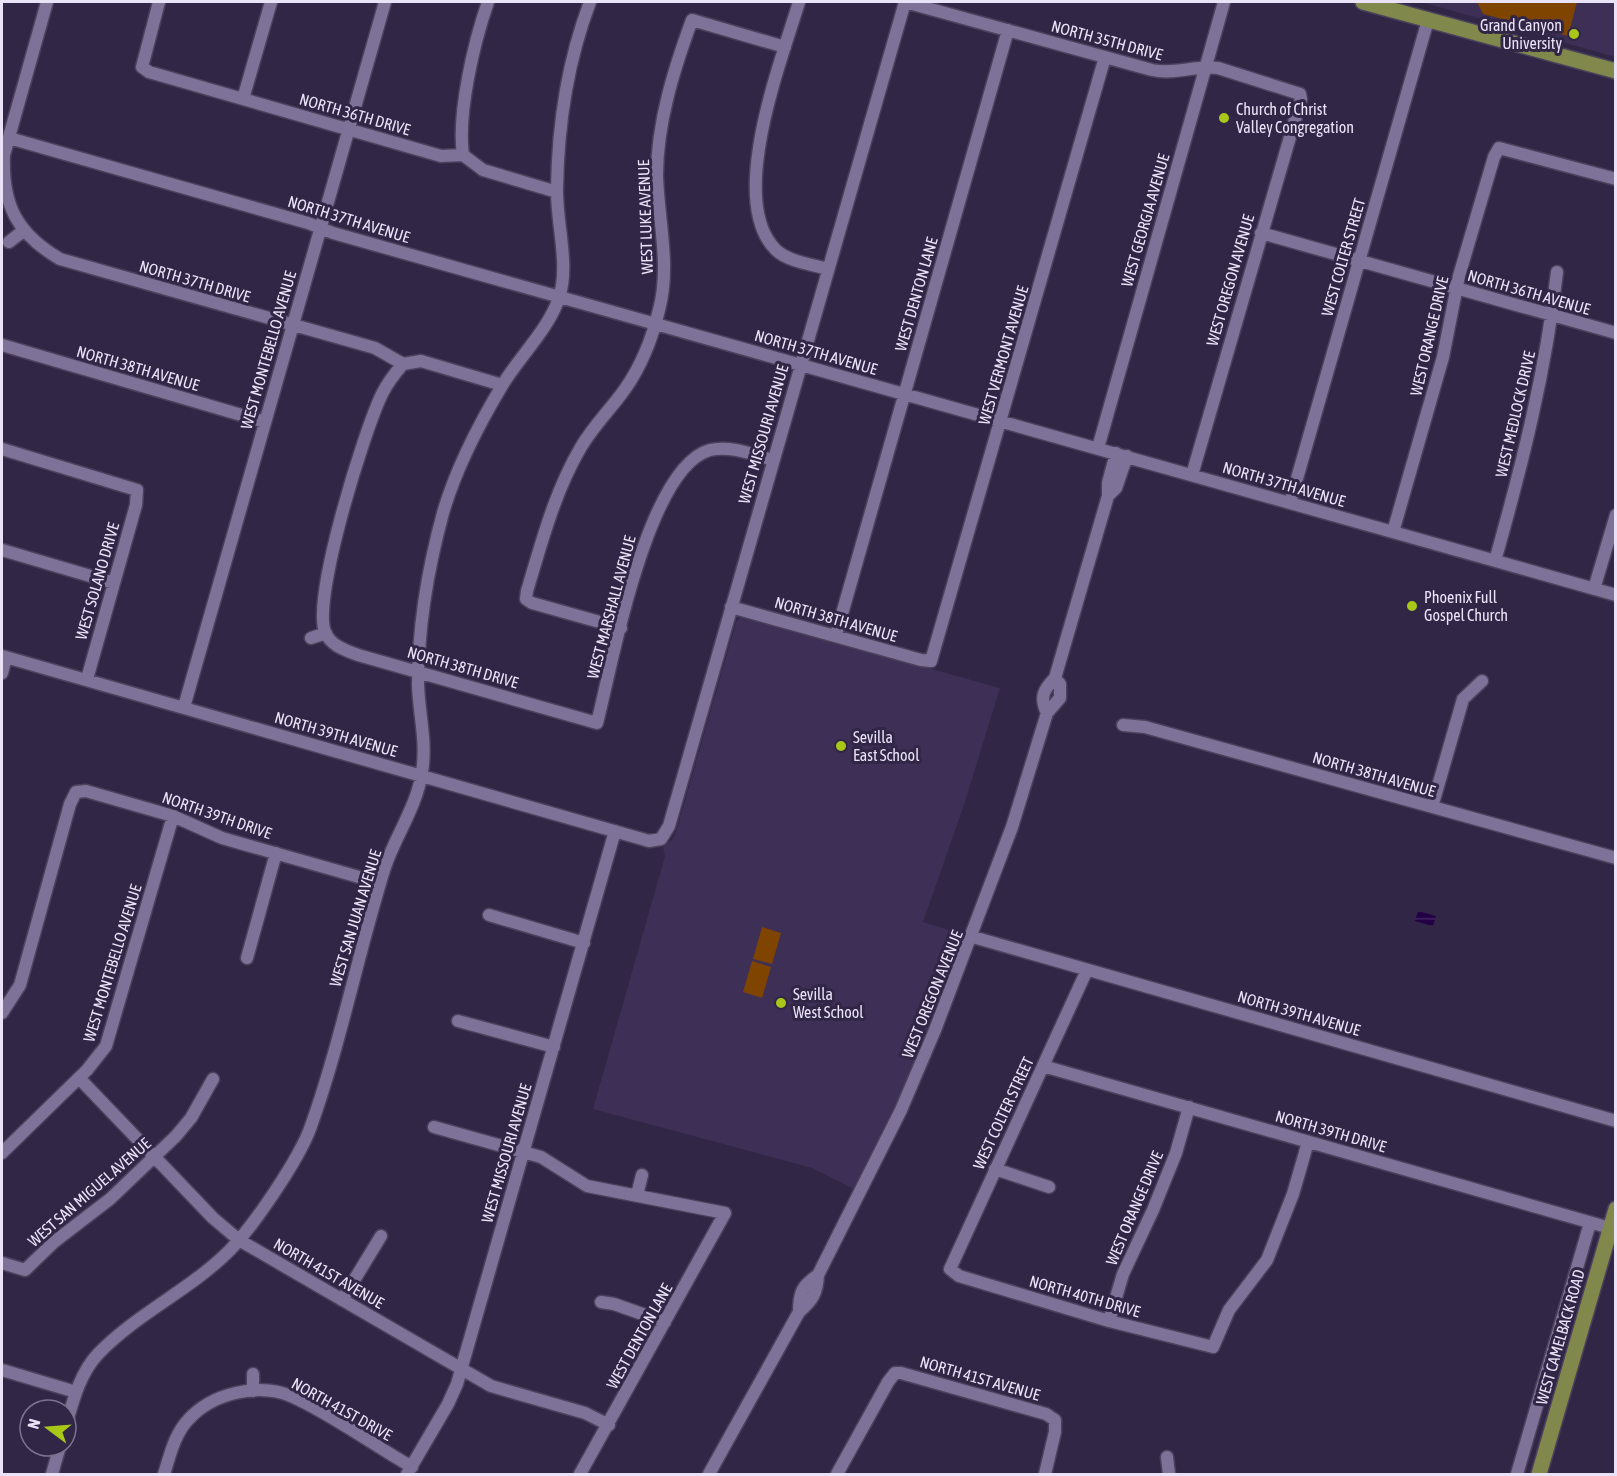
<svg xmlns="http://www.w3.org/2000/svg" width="1617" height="1476" viewBox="0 0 1617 1476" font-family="'Asap Condensed',sans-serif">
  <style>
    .built { fill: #3d2f55 }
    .park { fill: #7e4400 }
    .water { fill: url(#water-rules) }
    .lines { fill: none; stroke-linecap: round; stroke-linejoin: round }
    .minor-casing { stroke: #4c415d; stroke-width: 15 }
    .major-casing { stroke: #4c415d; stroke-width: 18 }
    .minor { stroke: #7f7298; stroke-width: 12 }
    .major { stroke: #80884b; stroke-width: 15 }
    .poi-dot { fill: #a9c719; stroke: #322647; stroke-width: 2 }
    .labels { text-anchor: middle; stroke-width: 6; stroke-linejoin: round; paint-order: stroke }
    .poi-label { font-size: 16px; fill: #eae3f8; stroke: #322647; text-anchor: start }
    .street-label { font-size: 16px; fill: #eae3f8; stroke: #322647 }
  </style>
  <defs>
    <pattern id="water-rules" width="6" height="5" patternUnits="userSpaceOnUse" patternTransform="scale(1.5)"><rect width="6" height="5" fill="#230045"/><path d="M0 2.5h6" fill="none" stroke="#432561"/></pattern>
  </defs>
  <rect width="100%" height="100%" fill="#322647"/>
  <!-- built -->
  <path class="built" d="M 1420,2 L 1615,2 L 1615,57 L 1450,10 Z
    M 741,616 L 1000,688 L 964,805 L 923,922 L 965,935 L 909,1077 L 854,1189 L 812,1168 L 593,1109 L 665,856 L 663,847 L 673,839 L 676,832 L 736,622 Z"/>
  <!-- park -->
  <path class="park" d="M 1477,2 L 1577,2 L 1568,36 L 1483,14 Z
    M 762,927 L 781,933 L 772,964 L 753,959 Z
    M 752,961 L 771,967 L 762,998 L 743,992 Z"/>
  <!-- water -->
  <path class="water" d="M 1418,911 L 1436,916 L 1433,926 L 1415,921 Z"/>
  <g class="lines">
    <defs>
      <path id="minor" d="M 47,2 L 4,155 C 2,205 17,234 60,259 L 375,348 L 403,364 L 421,361 L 502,385
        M 159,2 L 142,67 L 149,72 L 441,156 L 463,155 L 483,170 L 557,192
        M 799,2 C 782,59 726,201 776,250 C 789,262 811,264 828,269
        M 243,99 L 271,2
        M 9,138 L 308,223 L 333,233 L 1616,595
        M 463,155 C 457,114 474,42 488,2
        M 1261,233 L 1616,333
        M 9,242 L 23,231
        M 2,345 L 265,422
        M 403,364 C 395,373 388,382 382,394 C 364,431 312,598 325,632 C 331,646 345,650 358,655 L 597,723 C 612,665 647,467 710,450 C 731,445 754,455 773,460
        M 1098,448 L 1224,2
        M 2,449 L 137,490 L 136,505 L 87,679
        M 1108,496 L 1116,488 L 1127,456
        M 1290,503 L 1428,20
        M 1393,532 L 1443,357 L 1459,276 L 1494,157 L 1499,148 L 1616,179
        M 2,550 L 114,583
        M 1495,561 C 1522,465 1546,371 1557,272
        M 1594,589 L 1616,515
        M 731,607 L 921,660 L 931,661 L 1105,57
        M 621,628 L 532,603 L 526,599 L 527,591 C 542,541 555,491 581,447 C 594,425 611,409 625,389 C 642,365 652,339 659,310 C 671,265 658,220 657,175 C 657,123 674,69 692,20 L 785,47
        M 836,635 L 1008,30
        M 311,638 L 326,633
        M 2,656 L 649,841 L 661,839 L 669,826 L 905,2 L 1152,70 C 1175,75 1195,65 1218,68 L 1300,94 L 1301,99 L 1192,475
        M 2,673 L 6,657
        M 184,707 L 385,2
        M 1047,713 C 1039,697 1044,689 1055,678 L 1108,496 L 1108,483 L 1116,453
        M 1123,725 L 1145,727 L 1616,858
        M 1432,807 L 1463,699 L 1482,681
        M 489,915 L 584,943
        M 973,937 L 1616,1121
        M 247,958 L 276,853
        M 1087,970 L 950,1269 L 959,1276 L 1109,1321 L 1213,1347 L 1229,1310 L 1267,1260 L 1293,1194 L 1308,1142
        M 2,1013 L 20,985 L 70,804 L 76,792 L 86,791 L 173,816 L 222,838 L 380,883
        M 458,1021 L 554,1047
        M 1043,1066 L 1610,1228
        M 79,1078 L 213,1218 L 239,1240 L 491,1386 L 585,1413 L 609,1425
        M 434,1127 L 541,1157 L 587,1186 L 725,1213 L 580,1474
        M 2,1153 L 87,1070 L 106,1046 L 173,816
        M 995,1169 L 1049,1187
        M 637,1195 L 642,1175
        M 2,1263 L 25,1270 L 54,1242 L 110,1199 L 176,1136 L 191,1118 L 213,1079
        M 342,1300 L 381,1236
        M 601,1302 L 614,1304 L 665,1322
        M 799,1312 C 799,1292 802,1286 818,1275
        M 1109,1321 L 1123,1274 L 1153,1210 L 1176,1153 L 1189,1107
        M 2,1370 L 76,1392
        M 253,1374 L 253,1391
        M 66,1425 C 73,1401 80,1373 98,1354 C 136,1314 190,1290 229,1251 C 253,1227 300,1158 311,1126 C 341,1042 358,953 385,867 C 396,835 417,806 422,772 C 427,742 419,714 418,685 C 418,628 428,568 443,513 C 456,468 479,424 503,384 C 520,356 548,330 559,298 C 570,265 556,222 557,188 C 558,125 568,60 590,2
        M 1167,1457 L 1169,1474
        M 52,1474 L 60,1446
        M 164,1474 C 170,1456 174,1435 188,1420 C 212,1393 259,1382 293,1397 C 331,1414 375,1446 412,1467
        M 407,1474 L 448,1404 L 457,1384 L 615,831
        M 709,1474 L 799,1312 C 813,1300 817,1293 818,1275 L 901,1110 L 935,1030 L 1012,827 L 1047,713 L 1060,698 L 1060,684 L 1055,678
        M 837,1474 L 888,1382 L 895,1373 L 901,1373 L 1046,1414 L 1055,1420 L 1055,1432 L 1045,1474
        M 1517,1474 L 1590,1223"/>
      <path id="major" d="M 1363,2 L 1616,71
        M 1539,1474 L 1616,1209"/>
    </defs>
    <!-- minor casing -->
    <use href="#minor" class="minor-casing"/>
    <!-- major casing -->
    <use href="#major" class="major-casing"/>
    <!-- minor -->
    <use href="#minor" class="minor"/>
    <!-- major -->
    <use href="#major" class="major"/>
  </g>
  <!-- markers -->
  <g class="poi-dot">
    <circle cx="1574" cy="34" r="6"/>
    <circle cx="1224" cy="118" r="6"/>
    <circle cx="1412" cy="606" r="6"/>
    <circle cx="841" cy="746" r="6"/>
    <circle cx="781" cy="1003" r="6"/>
  </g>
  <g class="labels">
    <!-- poi labels -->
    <g class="poi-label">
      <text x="1562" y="31" text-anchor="end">Grand Canyon<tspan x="1562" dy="18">University</tspan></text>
      <text x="1236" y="115">Church of Christ<tspan x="1236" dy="18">Valley Congregation</tspan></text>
      <text x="1424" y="603">Phoenix Full<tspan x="1424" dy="18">Gospel Church</tspan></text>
      <text x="853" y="743">Sevilla<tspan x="853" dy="18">East School</tspan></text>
      <text x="793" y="1000">Sevilla<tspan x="793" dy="18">West School</tspan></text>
    </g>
    <!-- street labels -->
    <g class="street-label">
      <text transform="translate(1107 40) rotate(15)" y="6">NORTH 35TH DRIVE</text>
      <text transform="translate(355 114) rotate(16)" y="6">NORTH 36TH DRIVE</text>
      <text transform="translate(645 217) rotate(-92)" y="6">WEST LUKE AVENUE</text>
      <text transform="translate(349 219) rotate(17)" y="6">NORTH 37TH AVENUE</text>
      <text transform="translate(1145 220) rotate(-74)" y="6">WEST GEORGIA AVENUE</text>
      <text transform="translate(1343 257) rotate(-74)" y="6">WEST COLTER STREET</text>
      <text transform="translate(1230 280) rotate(-74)" y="6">WEST OREGON AVENUE</text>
      <text transform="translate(195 281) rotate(16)" y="6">NORTH 37TH DRIVE</text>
      <text transform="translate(1529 292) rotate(16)" y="6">NORTH 36TH AVENUE</text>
      <text transform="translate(916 294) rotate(-74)" y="6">WEST DENTON LANE</text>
      <text transform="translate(1429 336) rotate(-77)" y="6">WEST ORANGE DRIVE</text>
      <text transform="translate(268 350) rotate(-74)" y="6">WEST MONTEBELLO AVENUE</text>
      <text transform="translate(816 352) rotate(16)" y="6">NORTH 37TH AVENUE</text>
      <text transform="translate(1003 355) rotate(-74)" y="6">WEST VERMONT AVENUE</text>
      <text transform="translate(138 368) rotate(16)" y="6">NORTH 38TH AVENUE</text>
      <text transform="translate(1515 414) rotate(-77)" y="6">WEST MEDLOCK DRIVE</text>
      <text transform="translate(763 434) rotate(-74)" y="6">WEST MISSOURI AVENUE</text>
      <text transform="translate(1284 484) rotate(16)" y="6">NORTH 37TH AVENUE</text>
      <text transform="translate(97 581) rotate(-74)" y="6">WEST SOLANO DRIVE</text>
      <text transform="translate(611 607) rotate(-75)" y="6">WEST MARSHALL AVENUE</text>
      <text transform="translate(836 619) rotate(16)" y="6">NORTH 38TH AVENUE</text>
      <text transform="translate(463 667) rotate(16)" y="6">NORTH 38TH DRIVE</text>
      <text transform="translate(336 734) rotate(16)" y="6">NORTH 39TH AVENUE</text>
      <text transform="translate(1374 774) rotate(16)" y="6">NORTH 38TH AVENUE</text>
      <text transform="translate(217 815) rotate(19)" y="6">NORTH 39TH DRIVE</text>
      <text transform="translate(355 918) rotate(-73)" y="6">WEST SAN JUAN AVENUE</text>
      <text transform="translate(112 963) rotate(-73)" y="6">WEST MONTEBELLO AVENUE</text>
      <text transform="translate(932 994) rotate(-68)" y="6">WEST OREGON AVENUE</text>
      <text transform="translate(1299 1013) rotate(16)" y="6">NORTH 39TH AVENUE</text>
      <text transform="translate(1003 1113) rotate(-65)" y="6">WEST COLTER STREET</text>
      <text transform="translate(1331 1131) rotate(16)" y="6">NORTH 39TH DRIVE</text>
      <text transform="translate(506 1153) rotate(-74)" y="6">WEST MISSOURI AVENUE</text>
      <text transform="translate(89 1192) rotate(-41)" y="6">WEST SAN MIGUEL AVENUE</text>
      <text transform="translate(1134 1208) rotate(-67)" y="6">WEST ORANGE DRIVE</text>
      <text transform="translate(329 1273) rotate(30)" y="6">NORTH 41ST AVENUE</text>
      <text transform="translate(1085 1296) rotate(16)" y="6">NORTH 40TH DRIVE</text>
      <text transform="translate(639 1336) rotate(-61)" y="6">WEST DENTON LANE</text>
      <text transform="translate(1560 1337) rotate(-74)" y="6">WEST CAMELBACK ROAD</text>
      <text transform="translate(980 1378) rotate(16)" y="6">NORTH 41ST AVENUE</text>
      <text transform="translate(342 1409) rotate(29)" y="6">NORTH 41ST DRIVE</text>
    </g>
  </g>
  <!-- border -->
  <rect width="1617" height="1476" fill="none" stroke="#eae3f8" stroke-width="6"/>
  <!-- north arrow -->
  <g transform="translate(48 1428) rotate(286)"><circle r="28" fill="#322647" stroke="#7c728e" stroke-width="1.5"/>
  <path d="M0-4.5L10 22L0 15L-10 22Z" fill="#a9c719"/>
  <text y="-9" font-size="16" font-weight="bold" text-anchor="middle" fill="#eae3f8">N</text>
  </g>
</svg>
